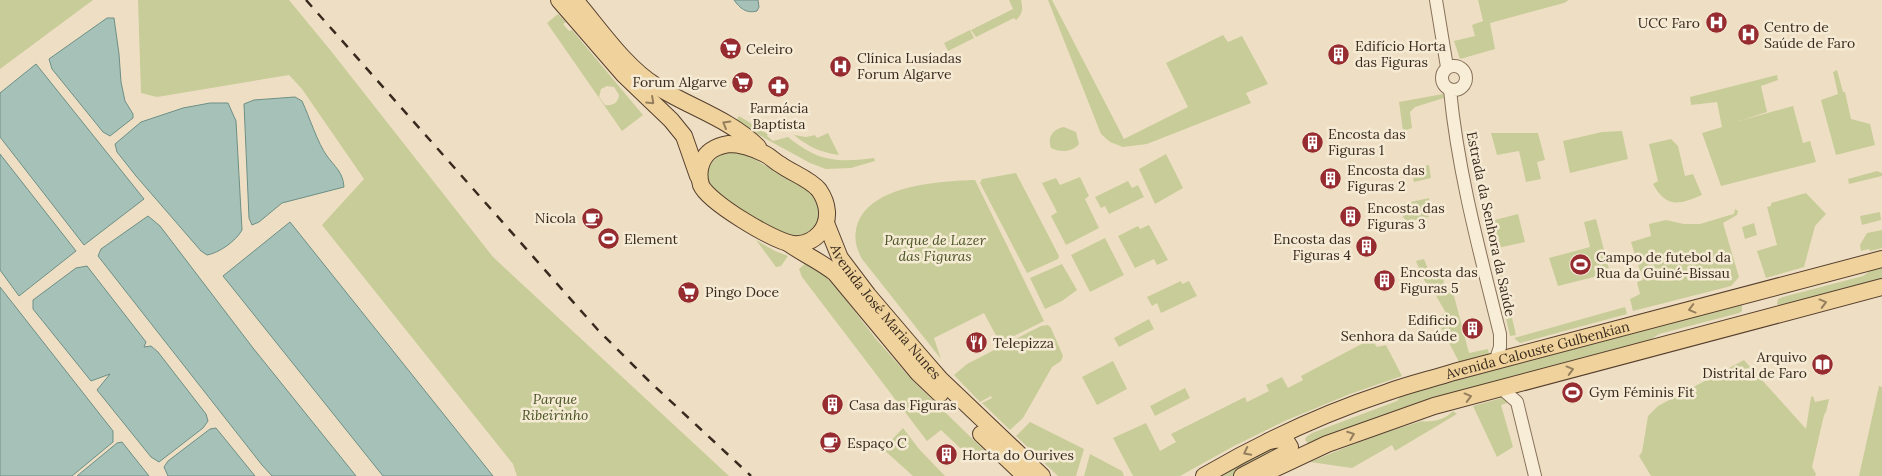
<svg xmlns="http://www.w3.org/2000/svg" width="1882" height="476" viewBox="0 0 1882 476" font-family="Lora,serif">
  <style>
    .green { fill: #c8cc98; fill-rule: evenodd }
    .water { fill: #a6c1b8; stroke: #6d8f85 }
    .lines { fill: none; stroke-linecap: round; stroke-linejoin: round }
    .minor-casing { stroke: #88715b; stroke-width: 14 }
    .major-casing { stroke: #563f2f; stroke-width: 18 }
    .minor { stroke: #f8edd7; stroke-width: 12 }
    .major { stroke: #f0d39c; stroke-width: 16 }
    .rail { stroke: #382a1e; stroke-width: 2.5; stroke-dasharray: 9 9; stroke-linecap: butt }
    .oneway { stroke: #947e5d }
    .labels { text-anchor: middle; stroke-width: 5; stroke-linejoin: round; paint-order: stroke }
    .poi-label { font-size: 14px; fill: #382a1e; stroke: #f5ead3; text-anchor: start }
    .street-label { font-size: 14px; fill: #382a1e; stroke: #f5ead3 }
    .park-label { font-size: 14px; font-style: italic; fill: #4a5425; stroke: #f5ead3 }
  </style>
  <rect width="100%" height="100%" fill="#eedfc4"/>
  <!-- green -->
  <path class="green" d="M 0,0 L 93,0 L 0,69 Z
    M 138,0 L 289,0 L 331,51 L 493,257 L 729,476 L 517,476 L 513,464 L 322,225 L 364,179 L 302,89 L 289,75 L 157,97 L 141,93 Z
    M 1009,0 L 1021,0 C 1023,8 1023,14 1016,20 L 1014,18 L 976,37 L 971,30 L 1013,9 Z
    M 1048,0 L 1052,0 L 1124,139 L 1188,107 L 1166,63 L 1223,35 L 1228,42 L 1242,36 L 1268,84 L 1246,93 L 1251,103 L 1147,144 L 1123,147 L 1110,142 L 1101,134 Z
    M 1478,0 L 1569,0 L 1564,3 L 1490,23 L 1495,49 L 1460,59 L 1454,41 L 1475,36 L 1472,25 L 1483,21 Z
    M 558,14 L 566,22 L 563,24 L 569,31 L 572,30 L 643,115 L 622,131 L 547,23 ZM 607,86 L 614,87 L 619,95 C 618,103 613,106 605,105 L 599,97 L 601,89 Z
    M 970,30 L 974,38 L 948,51 L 944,43 Z
    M 1837,70 L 1843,92 L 1845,92 L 1851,119 L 1870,124 L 1875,145 L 1836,155 L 1821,100 L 1838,94 L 1833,72 Z
    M 1777,75 L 1778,80 L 1761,86 L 1767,112 L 1739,121 L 1793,106 L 1803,143 L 1810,141 L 1816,162 L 1721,186 L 1702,133 L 1722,127 L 1717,102 L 1691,105 L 1690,97 Z
    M 1443,94 L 1444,98 L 1415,107 L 1410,112 L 1412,128 L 1403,131 L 1399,102 Z
    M 739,116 L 768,134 L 767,136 L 773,141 L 788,137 C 818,161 835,163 874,158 L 875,161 L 851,168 L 826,169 L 810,163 L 735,122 Z
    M 1064,127 L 1076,132 L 1079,144 C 1073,152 1060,153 1051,148 C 1047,137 1053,129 1064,127 Z
    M 1622,131 L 1628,159 L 1570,173 L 1563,141 L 1602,132 Z
    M 828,133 L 839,155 C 822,153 807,146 794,135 L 806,137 L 815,135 L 817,138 Z
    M 1491,133 L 1538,133 L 1545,160 L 1537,162 L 1541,179 L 1526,182 L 1519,151 L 1497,155 Z
    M 1671,139 L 1678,146 L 1685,176 L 1693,174 L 1702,195 C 1679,205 1666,208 1653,184 L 1658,181 L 1649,144 Z
    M 721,151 L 742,152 L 811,192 L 816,197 L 821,216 L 815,230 L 802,237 L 786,236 L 718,197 L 706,178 L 708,165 Z
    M 1166,154 L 1183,188 L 1155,204 L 1139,169 Z
    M 1429,165 L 1431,178 L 1414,182 L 1411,169 Z
    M 1877,171 L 1882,173 L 1882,176 L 1849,184 L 1848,179 Z
    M 1016,173 L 1059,256 L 1058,259 L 1027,273 L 980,183 L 982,179 Z
    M 1080,177 L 1089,196 L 1085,199 L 1099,228 L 1066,245 L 1051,216 L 1057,212 L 1042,183 L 1056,178 L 1060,185 Z
    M 975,180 L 1044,321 L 1000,343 L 984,313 L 934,338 L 941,359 L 862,259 C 857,250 854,240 856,230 C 864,185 940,181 975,180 Z
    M 1128,181 L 1132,188 L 1138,185 L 1144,197 L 1109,214 L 1105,206 L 1101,208 L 1095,197 Z
    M 1806,193 L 1826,214 L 1815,226 L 1804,267 L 1766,278 L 1757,251 L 1777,245 L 1767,207 L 1771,206 L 1771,203 Z
    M 1429,198 L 1430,204 L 1424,206 L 1429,217 L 1406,222 L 1397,205 Z
    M 1735,209 L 1738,211 L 1737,215 L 1723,223 L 1739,277 L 1731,286 L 1633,311 L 1630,299 L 1640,294 L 1637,282 L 1643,280 L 1631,242 L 1651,236 L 1649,224 L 1666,220 L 1684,224 L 1700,224 L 1730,215 L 1734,214 Z
    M 1880,212 L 1881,220 L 1862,225 L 1860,216 Z
    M 1518,214 L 1525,242 L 1493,249 L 1487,222 Z
    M 1596,219 L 1610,273 L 1558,286 L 1549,258 L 1590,247 L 1584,222 Z
    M 1754,223 L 1757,235 L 1745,239 L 1742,227 Z
    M 1149,225 L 1168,260 L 1157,265 L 1154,259 L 1135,268 L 1118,236 L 1138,226 L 1140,229 Z
    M 1882,230 L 1882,248 L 1870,251 L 1869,249 L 1861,251 L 1860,245 L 1867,233 Z
    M 1105,238 L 1124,275 L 1090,292 L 1071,255 Z
    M 756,240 L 775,251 L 788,256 L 781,266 L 776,267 Z
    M 1424,259 L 1430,274 L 1443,271 L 1444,286 L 1453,292 L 1469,353 L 1488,349 L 1489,354 L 1459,362 L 1436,318 L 1446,313 L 1435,294 L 1424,280 L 1416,261 Z
    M 1493,262 L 1499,262 L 1516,335 L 1510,336 Z
    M 805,264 L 823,274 L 836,287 L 876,339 L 913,381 L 987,453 L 976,463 L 941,430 L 927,441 L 802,277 L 799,269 Z
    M 1062,264 L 1077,290 L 1062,301 L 1045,309 L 1030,278 Z
    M 1882,266 L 1882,281 L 1782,307 L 1777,304 L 1778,299 L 1783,297 L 1863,276 L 1874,268 Z
    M 1181,281 L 1182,284 L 1189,281 L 1197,296 L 1161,313 L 1157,303 L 1152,306 L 1147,297 Z
    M 1742,304 L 1742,311 L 1739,313 L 1659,334 L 1647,342 L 1309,444 L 1305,440 L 1306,437 L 1312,433 L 1397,401 L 1403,393 Z
    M 1625,307 L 1627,314 L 1520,343 L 1514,338 Z
    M 1149,319 L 1154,329 L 1119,347 L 1114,338 Z
    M 1048,325 L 1051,328 L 1063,356 L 1061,361 L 1052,367 L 1023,418 L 1010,430 L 982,403 L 992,398 L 991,396 L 980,402 L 954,375 L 967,364 L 1041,326 Z
    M 1371,339 L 1377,347 L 1386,345 L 1402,376 L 1350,394 L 1287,420 L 1234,446 L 1180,476 L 1133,476 L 1113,438 L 1146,423 L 1160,451 L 1176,442 L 1171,434 L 1245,397 L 1247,402 L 1269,391 L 1266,385 L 1282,377 L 1288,388 L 1303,380 L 1301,376 Z
    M 1744,360 L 1806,429 L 1811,397 L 1813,396 L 1815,402 L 1829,399 L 1826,412 L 1824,415 L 1812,467 L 1816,474 L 1815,476 L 1651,476 L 1639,456 L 1642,452 L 1648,416 L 1658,406 Z
    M 1113,361 L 1127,389 L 1097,405 L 1082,377 Z
    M 1879,386 L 1882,387 L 1882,476 L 1859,476 Z
    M 1185,388 L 1190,398 L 1155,416 L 1150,406 Z
    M 1502,398 L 1504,398 L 1507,403 L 1501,405 L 1513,447 L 1497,457 L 1473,406 Z
    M 1453,411 L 1457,414 L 1395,451 L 1392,445 L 1352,468 L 1310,462 L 1371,437 L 1422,421 C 1432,423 1446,419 1453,411 Z
    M 1030,422 L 1084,449 L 1076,476 L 1058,476 L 1016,436 Z
    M 903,428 L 919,449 L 945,476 L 913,476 L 883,449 Z
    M 1274,444 L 1283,447 L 1238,476 L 1214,476 Z
    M 1090,454 L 1122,471 L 1124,476 L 1084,476 Z"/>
  <!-- water -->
  <path class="water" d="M 734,0 L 758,0 L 759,7 L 757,11 C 746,14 740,8 734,0 Z
    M 107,18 L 114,18 L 119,54 L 121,82 L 125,101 L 133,114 L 133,118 L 110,136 L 103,132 L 52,69 L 49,59 Z
    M 36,64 L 144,199 L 84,245 L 0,137 L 0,93 Z
    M 295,97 L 302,101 C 309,116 318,144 327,156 C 335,167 343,172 344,187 L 282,203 L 259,222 L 252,225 L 249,218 L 244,104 L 254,100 Z
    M 210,103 L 228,103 L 236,121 L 242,230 C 236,241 219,253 207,255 L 201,251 L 136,176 L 117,152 L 115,144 L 141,122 L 183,108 Z
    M 0,154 L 76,251 L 19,296 L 0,270 Z
    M 148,216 L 160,226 L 253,348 L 356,476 L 272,476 L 262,465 L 98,256 L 101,249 Z
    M 290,222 L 493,476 L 383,476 L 223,276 Z
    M 87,266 L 146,342 L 144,347 L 151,346 L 158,352 L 206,414 L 208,421 L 203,428 L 159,462 L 151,457 L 97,390 L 110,374 L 91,381 L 33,309 L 33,300 L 76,268 Z
    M 0,287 L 113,431 L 113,442 L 72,476 L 0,476 Z
    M 216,428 L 255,476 L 168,476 L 164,467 L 168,461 L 210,429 Z
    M 122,442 L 149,476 L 77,476 L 117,443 Z"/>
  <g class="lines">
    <defs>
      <path id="minor" d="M 1436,0 L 1447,67
        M1442 78a12 12 0 1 1 24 0a12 12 0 1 1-24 0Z
        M 1450,90 C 1458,173 1480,253 1500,334 L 1500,347 L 1495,362
        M 1501,388 L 1517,402 L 1535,476"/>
      <g id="major">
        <path d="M 559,0 L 624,75 L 671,120 L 684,136 L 698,176"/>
        <path d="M 575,0 C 599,28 625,67 656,86 C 689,107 730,119 758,147"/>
        <path d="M 729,144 C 740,144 755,149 765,154 C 771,157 775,162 781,165 C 792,173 810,179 819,190 C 828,203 831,220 820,233 C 813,241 803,245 793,244 C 775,242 708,202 701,185 C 699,178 699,169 702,162 C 707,150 717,146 729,144 Z"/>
        <path id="s1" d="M 826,223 L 840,258 L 868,295 L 920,356 L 940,379 L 1042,476"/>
        <path d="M 788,243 C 803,254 820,261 835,273 L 918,373 L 940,394"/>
        <path d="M 981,434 L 1025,476"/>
        <path id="s2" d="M 1204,476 C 1262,442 1324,413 1388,392 C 1410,384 1432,379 1454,372 L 1882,259"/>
        <path d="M 1242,476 L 1288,452 L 1290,447 C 1285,437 1279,439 1269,441"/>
        <path d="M 1259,476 L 1327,444 L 1434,406 L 1882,287"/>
      </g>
    </defs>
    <!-- minor casing -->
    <use href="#minor" class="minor-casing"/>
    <!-- major casing -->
    <use href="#major" class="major-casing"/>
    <!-- minor -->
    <use href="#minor" class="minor"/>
    <!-- major -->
    <use href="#major" class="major"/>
    <!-- rail -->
    <path class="rail" d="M 306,0 L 598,330 L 649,381 L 751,476"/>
  </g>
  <!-- one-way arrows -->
  <defs><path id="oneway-chevron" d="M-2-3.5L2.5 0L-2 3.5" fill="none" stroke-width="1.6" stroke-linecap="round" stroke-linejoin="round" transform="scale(1.25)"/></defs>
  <g class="oneway">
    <use href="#oneway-chevron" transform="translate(651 101) rotate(43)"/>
    <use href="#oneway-chevron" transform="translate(726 124) rotate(-150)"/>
    <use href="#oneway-chevron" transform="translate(1823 303) rotate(-15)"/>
    <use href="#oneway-chevron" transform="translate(1692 309) rotate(165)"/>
    <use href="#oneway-chevron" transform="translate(1570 370) rotate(-15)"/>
    <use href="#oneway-chevron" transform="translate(1468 397) rotate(-15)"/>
    <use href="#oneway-chevron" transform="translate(1351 435) rotate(-21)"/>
    <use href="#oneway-chevron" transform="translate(1247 452) rotate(153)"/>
  </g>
  <!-- icons -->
  <defs>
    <symbol id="hospital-disc" viewBox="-11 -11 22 22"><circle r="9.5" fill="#962b30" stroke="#f5ead3"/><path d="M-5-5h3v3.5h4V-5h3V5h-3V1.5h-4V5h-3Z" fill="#fff"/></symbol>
    <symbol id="supermarket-disc" viewBox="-11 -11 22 22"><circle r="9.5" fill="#962b30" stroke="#f5ead3"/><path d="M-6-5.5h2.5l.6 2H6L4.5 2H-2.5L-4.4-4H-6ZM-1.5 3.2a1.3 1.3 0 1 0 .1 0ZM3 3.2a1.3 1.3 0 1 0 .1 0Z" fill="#fff"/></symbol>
    <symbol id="building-disc" viewBox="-11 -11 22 22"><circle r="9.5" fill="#962b30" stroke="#f5ead3"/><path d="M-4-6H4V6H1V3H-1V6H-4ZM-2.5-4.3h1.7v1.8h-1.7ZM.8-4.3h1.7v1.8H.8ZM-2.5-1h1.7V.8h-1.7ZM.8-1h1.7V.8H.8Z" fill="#fff"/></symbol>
    <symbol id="pharmacy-disc" viewBox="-11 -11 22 22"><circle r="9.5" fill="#962b30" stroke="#f5ead3"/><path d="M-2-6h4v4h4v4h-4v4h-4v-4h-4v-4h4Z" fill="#fff"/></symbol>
    <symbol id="cafe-disc" viewBox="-11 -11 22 22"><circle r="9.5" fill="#962b30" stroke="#f5ead3"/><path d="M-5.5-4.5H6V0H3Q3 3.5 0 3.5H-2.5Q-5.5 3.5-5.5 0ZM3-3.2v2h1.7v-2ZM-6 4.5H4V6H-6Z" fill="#fff"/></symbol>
    <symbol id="stadium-disc" viewBox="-11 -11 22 22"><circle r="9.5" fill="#962b30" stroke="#f5ead3"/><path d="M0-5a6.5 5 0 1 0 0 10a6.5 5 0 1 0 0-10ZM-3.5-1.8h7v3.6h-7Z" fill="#fff"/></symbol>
    <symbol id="restaurant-disc" viewBox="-11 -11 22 22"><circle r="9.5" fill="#962b30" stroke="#f5ead3"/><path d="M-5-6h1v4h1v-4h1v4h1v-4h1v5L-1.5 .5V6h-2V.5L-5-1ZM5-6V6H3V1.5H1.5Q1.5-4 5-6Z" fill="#fff"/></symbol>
    <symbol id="library-disc" viewBox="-11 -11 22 22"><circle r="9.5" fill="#962b30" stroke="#f5ead3"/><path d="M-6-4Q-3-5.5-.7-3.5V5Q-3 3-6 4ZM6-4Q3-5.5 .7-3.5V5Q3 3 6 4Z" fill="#fff"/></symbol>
  </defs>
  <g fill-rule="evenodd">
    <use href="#hospital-disc" x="1704" y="10" width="25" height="25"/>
    <use href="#hospital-disc" x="1736" y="22" width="25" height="25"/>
    <use href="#supermarket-disc" x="718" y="36" width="25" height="25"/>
    <use href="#building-disc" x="1326" y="42" width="25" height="25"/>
    <use href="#hospital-disc" x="828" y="54" width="25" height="25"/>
    <use href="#supermarket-disc" x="730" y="70" width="25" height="25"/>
    <use href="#pharmacy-disc" x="766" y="74" width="25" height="25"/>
    <use href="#building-disc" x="1300" y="130" width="25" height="25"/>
    <use href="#building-disc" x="1318" y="166" width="25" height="25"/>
    <use href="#building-disc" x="1338" y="204" width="25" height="25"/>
    <use href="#cafe-disc" x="580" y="206" width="25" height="25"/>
    <use href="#stadium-disc" x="596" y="226" width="25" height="25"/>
    <use href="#building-disc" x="1354" y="234" width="25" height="25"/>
    <use href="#stadium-disc" x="1568" y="252" width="25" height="25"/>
    <use href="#building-disc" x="1372" y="268" width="25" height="25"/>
    <use href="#supermarket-disc" x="676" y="280" width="25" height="25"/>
    <use href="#building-disc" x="1460" y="316" width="25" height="25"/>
    <use href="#restaurant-disc" x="964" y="330" width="25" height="25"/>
    <use href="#library-disc" x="1810" y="352" width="25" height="25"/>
    <use href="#stadium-disc" x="1560" y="380" width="25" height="25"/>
    <use href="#building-disc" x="820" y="392" width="25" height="25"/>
    <use href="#cafe-disc" x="818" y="430" width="25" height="25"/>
    <use href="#building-disc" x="934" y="442" width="25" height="25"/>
  </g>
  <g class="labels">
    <!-- poi labels -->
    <g class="poi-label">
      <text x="1700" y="28" text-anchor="end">UCC Faro</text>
      <text x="1764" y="32">Centro de<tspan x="1764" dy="16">Saúde de Faro</tspan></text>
      <text x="1355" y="51">Edifício Horta<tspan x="1355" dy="16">das Figuras</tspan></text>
      <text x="746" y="54">Celeiro</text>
      <text x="857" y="63">Clínica Lusíadas<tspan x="857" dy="16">Forum Algarve</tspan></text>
      <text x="727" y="87" text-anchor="end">Forum Algarve</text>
      <text x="779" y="113" text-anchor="middle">Farmácia<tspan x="779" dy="16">Baptista</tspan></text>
      <text x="1328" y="139">Encosta das<tspan x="1328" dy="16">Figuras 1</tspan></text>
      <text x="1347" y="175">Encosta das<tspan x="1347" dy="16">Figuras 2</tspan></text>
      <text x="1367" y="213">Encosta das<tspan x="1367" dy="16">Figuras 3</tspan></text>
      <text x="576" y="223" text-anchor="end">Nicola</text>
      <text x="624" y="244">Element</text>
      <text x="1351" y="244" text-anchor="end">Encosta das<tspan x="1351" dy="16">Figuras 4</tspan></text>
      <text x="1596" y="262">Campo de futebol da<tspan x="1596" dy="16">Rua da Guiné-Bissau</tspan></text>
      <text x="1400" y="277">Encosta das<tspan x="1400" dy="16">Figuras 5</tspan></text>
      <text x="705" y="297">Pingo Doce</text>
      <text x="1457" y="325" text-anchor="end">Edificio<tspan x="1457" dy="16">Senhora da Saúde</tspan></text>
      <text x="993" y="348">Telepizza</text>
      <text x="1807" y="362" text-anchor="end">Arquivo<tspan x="1807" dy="16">Distrital de Faro</tspan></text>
      <text x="1589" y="397">Gym Féminis Fit</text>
      <text x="849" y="410">Casa das Figuras</text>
      <text x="847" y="448">Espaço C</text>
      <text x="962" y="460">Horta do Ourives</text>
    </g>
    <!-- street labels -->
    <g class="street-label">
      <text transform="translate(1491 224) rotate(78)" y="5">Estrada da Senhora da Saúde</text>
      <text dy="5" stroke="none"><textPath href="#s1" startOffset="108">Avenida José Maria Nunes</textPath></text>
      <text dy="5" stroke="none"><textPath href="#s2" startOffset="358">Avenida Calouste Gulbenkian</textPath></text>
    </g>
    <!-- park labels -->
    <g class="park-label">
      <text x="935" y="245">Parque de Lazer<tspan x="935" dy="16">das Figuras</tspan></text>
      <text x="555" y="404">Parque<tspan x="555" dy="16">Ribeirinho</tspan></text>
    </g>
  </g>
</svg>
